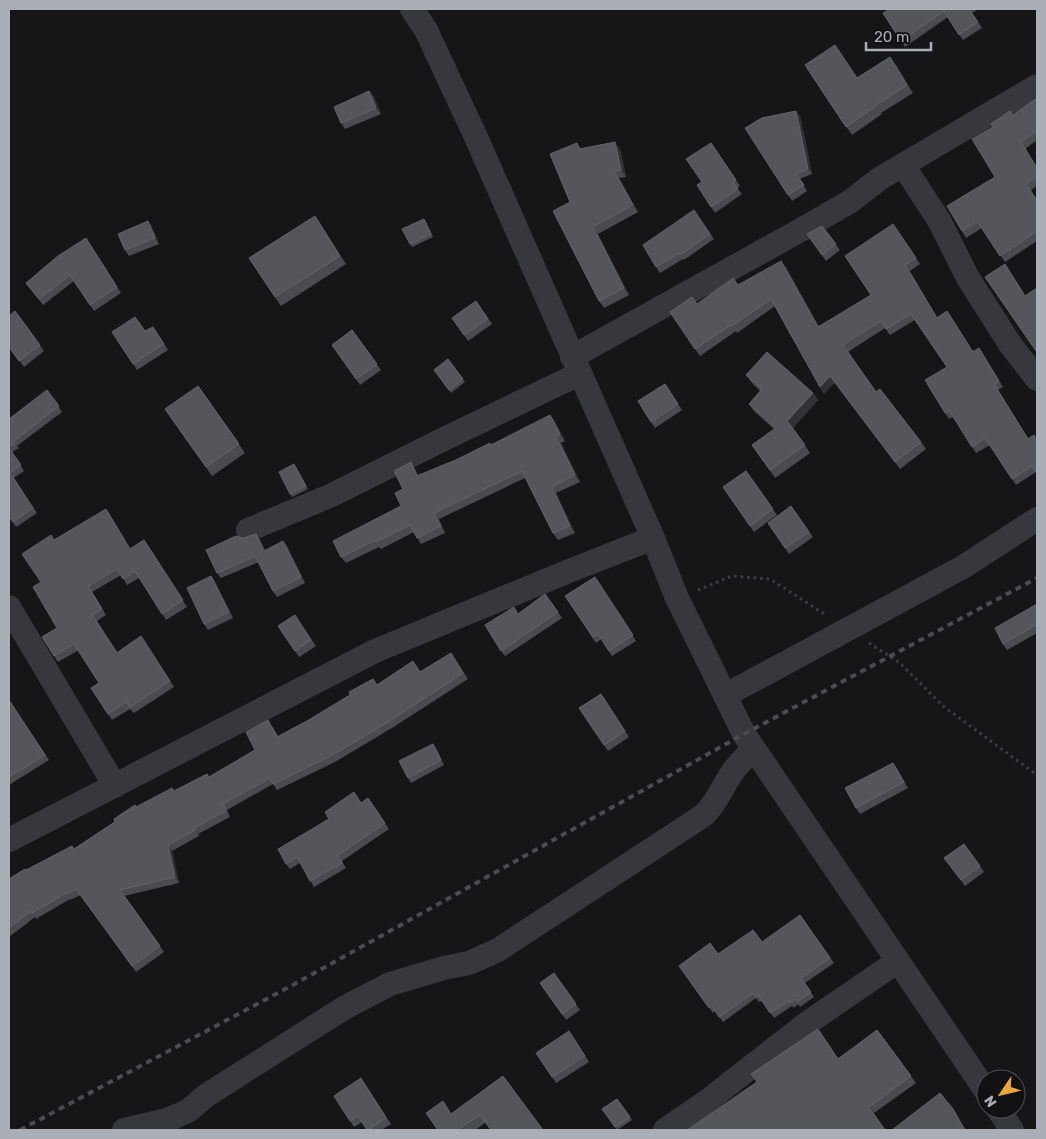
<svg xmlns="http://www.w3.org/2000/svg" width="1046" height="1139" viewBox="0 0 1046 1139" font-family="Rubik,sans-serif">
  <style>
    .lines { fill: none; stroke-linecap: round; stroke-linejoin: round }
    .path { stroke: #3d3f44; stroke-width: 3; stroke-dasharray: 2.5 4; stroke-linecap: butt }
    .minor { stroke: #37383d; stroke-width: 24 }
    .rail { stroke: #4a4c52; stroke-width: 4; stroke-dasharray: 6 5; stroke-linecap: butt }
    .wall { fill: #4a4b50 }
    .shaded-wall { fill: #313235 }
    .building { fill: #54565b; stroke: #626469 }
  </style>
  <rect width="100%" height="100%" fill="#161618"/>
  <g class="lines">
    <!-- path -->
    <path class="path" d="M 698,590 L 732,576 L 770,579 L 826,615
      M 869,643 L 900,663 L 943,706 L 1037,775"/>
    <!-- minor -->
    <path class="minor" d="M 412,9 L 426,30 L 475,135 L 653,538 L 677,598 L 744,734 L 986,1091
      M 903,165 L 940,222 L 968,278 L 1010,344 L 1037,379
      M 572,357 L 806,227 L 851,201 L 879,179 L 1037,86
      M 248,530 L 332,495 L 446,438 L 579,374
      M 9,607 L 115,786
      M 726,695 L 963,567 L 1037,519
      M 9,840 L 375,651 L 569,571 L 653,538
      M 998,1109 L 1012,1130
      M 124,1130 L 167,1120 L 188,1111 L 207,1095 L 344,1008 L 390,984 L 444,968 L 469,963 L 498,950 L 704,815 C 716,803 721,790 730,776 C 736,765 746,757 754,749
      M 665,1130 L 706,1102 L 806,1024 L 898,961"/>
    <!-- rail -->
    <path class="rail" d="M 20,1130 L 291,986 L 744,734 L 1037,578"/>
  </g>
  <!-- wall -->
  <path class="wall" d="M 890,9 L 979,9 L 972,13 L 982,28 L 963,40 L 948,17 L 905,47 L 883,13 Z
    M 805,65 L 857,77 L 896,65 L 913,93 L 881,113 L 882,114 L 852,135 Z
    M 369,91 L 374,97 L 381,114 L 345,129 L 341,123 Z
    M 1037,98 L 1037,140 L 1025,149 L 1037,168 L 1037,186 L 1031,190 L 1037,200 L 1037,241 L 1005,262 L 982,228 L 966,238 L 962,231 L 995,177 L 1013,115 Z
    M 800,116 L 812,174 L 800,179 L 807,191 L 792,201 L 745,128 Z
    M 711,143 L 740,186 L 737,188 L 742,194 L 715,213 L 697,185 L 702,182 Z
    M 582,149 L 620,149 L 626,177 L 619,178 L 638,212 L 598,234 L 629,295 L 604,308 L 599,301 L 570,202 Z
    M 694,210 L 714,239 L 684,260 L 683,259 L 660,273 L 656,267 Z
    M 315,216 L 346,264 L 281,306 L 275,297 Z
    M 148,221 L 152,227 L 159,244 L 129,256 L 125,250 Z
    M 426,222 L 433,237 L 412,247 L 410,244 Z
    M 893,224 L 920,264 L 910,271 L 937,318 L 973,351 L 979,348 L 1003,387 L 998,390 L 1028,439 L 1037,441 L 1037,473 L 1036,472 L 1016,485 L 990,445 L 976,453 L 953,417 L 949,419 L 945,413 L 947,367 L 915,320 L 890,335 L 885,328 L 848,352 L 876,392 L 921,442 L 926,449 L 900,469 L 835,382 L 824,394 L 775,306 L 737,333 L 736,331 L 700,356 L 670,312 L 697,304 L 738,285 L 786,267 L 819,327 L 871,295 Z
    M 822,226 L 840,250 L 826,261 L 811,240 Z
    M 86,238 L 121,293 L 94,311 L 74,281 L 43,305 L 26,283 Z
    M 476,301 L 492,324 L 468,341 L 452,318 Z
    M 15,311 L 44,351 L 24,367 L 9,347 Z
    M 153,327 L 168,350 L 137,370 L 112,332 L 145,331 Z
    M 352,330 L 381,370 L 360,385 L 332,345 Z
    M 448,359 L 465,382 L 451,393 L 434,370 Z
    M 746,375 L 813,393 L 818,400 L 793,428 L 810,453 L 775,478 L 752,445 L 774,429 L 754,411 L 749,404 L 760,391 L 752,383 Z
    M 665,384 L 682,410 L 655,428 L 638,401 Z
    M 198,386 L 245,453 L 212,476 L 165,409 Z
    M 47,390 L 62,412 L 17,446 L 19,448 L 12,452 L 24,471 L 14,478 L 37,513 L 16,527 L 9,516 L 9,419 Z
    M 550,415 L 555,422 L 565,441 L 561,443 L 580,482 L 556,493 L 575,533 L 558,540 L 553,533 L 525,478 L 439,519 L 445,533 L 421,544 L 414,532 L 381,549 L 379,547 L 346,563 L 341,557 L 401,506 L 403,489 L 411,462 L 418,475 L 491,445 Z
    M 296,467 L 308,489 L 292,497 L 290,494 Z
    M 746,471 L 777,515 L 754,532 L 723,487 Z
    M 791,506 L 813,537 L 789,554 L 768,523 Z
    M 110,516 L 130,549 L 144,540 L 187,607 L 166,620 L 139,578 L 127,585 L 121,575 L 92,592 L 106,615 L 97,621 L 117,652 L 141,636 L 174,687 L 134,713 L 130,709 L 112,720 L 91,688 L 99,683 L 79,650 L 58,662 L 54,656 L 57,628 L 54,540 Z
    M 243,538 L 260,540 L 265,550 L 287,546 L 305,583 L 277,597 L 273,591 L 259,562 L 221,578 L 217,573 Z
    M 211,576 L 215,582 L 233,618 L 208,630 L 204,624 Z
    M 595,577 L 636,641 L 612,656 L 601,639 L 596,643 L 565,596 Z
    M 545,594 L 562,618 L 505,656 L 501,651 L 519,614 Z
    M 1037,604 L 1037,633 L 1007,650 L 1003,644 Z
    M 295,615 L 316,646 L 299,657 L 278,626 Z
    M 451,653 L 468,679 L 392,728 L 335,762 L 277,790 L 273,784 L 227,810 L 230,817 L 198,834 L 199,836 L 172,851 L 179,883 L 124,896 L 164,952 L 136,972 L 81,895 L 70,900 L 70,899 L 36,919 L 35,917 L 9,937 L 9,879 L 72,846 L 74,849 L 136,807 L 209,777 L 255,750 L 272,726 L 278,736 L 377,685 L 421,672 Z
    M 601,694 L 629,737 L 608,751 L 579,708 Z
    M 9,700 L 49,760 L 9,785 Z
    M 436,748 L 444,765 L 411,783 L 408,778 Z
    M 897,769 L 908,788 L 860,814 L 856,808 Z
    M 368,798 L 389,829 L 342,861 L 346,868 L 314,887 L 300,863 L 290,869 L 286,864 L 361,803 Z
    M 964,844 L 984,872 L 965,886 L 944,858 Z
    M 800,915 L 834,963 L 805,983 L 814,997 L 800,1007 L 798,1004 L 794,1008 L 792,1006 L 774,1018 L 762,1001 L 759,1002 L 756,998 L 723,1022 L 715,1011 L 713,1013 L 679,966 L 718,954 L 762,942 Z
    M 554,973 L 580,1010 L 566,1020 L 540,983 Z
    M 877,1030 L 916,1083 L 874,1113 L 838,1059 Z
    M 569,1031 L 589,1062 L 556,1083 L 552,1077 Z
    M 503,1076 L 485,1123 L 475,1130 L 438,1130 L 451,1114 Z
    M 365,1084 L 391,1124 L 381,1130 L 367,1130 L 362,1122 L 354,1127 L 350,1121 Z
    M 617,1099 L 632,1120 L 617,1130 L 602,1109 Z"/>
  <!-- shaded-wall -->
  <path class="shaded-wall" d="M 890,57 L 896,65 L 913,93 L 907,85 Z
    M 369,91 L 374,97 L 381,114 L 376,108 Z
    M 796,111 L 800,116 L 812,174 L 808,169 Z
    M 615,142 L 620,149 L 626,177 L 621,170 Z
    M 614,171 L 619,178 L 638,212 L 633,205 Z
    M 148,221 L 152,227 L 159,244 L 155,238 Z
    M 593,227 L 598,234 L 629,295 L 624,288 Z
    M 781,261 L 786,267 L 823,334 L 818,327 Z
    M 905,265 L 910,271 L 941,324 L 937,318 Z
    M 830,376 L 835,382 L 824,394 L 820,387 Z
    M 813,393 L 818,400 L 793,428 L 787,421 Z
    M 550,415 L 555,422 L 565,441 L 560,434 Z
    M 556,436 L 561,443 L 580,482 L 575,475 Z
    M 552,487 L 556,493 L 575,533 L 570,526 Z
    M 434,513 L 439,519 L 445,533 L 441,526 Z
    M 256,534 L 260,540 L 268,556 L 264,551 Z
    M 283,541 L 287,546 L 305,583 L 301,577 Z
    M 211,576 L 215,582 L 233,618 L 229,612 Z
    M 433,744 L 436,748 L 444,765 L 441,760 Z
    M 893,763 L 897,769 L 908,788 L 904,782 Z
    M 168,845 L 172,851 L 179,883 L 175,877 Z"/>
  <!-- building -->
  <path class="building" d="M 890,9 L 969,9 L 978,22 L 959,35 L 944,11 L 901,41 L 883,13 Z
    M 835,45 L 857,78 L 890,57 L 907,85 L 876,105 L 876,106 L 846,127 L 805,65 Z
    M 369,91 L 376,108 L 341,123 L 334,107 Z
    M 1037,98 L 1037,131 L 1021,142 L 1037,168 L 1037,176 L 1026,184 L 1037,201 L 1037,231 L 1000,256 L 977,221 L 962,231 L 947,206 L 995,177 L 972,139 L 993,127 L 991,124 L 1010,111 L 1013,115 Z
    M 796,111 L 808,169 L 796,174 L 804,185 L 788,195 L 745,128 L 762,118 Z
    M 615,142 L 621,170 L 614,171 L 633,205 L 593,227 L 624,288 L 599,301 L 553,211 L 570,202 L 550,154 L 577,143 L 580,149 Z
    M 711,143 L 736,180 L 733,182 L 738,189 L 711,207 L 697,185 L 702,182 L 686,159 Z
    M 694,210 L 710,234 L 680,255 L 679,253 L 656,267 L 643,245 Z
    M 315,216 L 340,256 L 275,297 L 249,258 Z
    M 424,219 L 431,234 L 410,244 L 402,229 Z
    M 148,221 L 155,238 L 125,250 L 118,234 Z
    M 893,224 L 916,258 L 905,265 L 937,318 L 947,311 L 973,352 L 979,348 L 999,381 L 994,384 L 1028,439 L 1034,435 L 1037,441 L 1037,473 L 1032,466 L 1012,479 L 985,438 L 972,447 L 949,410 L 945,413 L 925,380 L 947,367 L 911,314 L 886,329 L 881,321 L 843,345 L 876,392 L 880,389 L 921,442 L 895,462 L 830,376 L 820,387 L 771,299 L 732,326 L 731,325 L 695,349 L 670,312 L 692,297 L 697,304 L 733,278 L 738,285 L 781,261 L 818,327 L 871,295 L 845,256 Z
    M 822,226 L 836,244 L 822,255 L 807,234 Z
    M 86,238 L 117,287 L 90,305 L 70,275 L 39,299 L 26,283 L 58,256 Z
    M 1005,264 L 1025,296 L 1037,288 L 1037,351 L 1036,351 L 985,277 Z
    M 476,301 L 488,319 L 464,335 L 452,318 Z
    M 15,311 L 40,345 L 19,361 L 9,347 L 9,316 Z
    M 135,317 L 145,331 L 153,327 L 164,344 L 133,364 L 112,332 Z
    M 352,330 L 377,364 L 356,379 L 332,345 Z
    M 767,352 L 813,393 L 787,421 L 805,445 L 770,470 L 752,445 L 776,428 L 749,404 L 762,389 L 746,375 Z
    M 448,359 L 463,379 L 449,390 L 434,370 Z
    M 665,384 L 678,404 L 651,422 L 638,401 Z
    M 198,386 L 239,444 L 206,467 L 165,409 Z
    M 47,390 L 59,406 L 14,441 L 15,443 L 9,447 L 9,419 Z
    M 550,415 L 560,434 L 556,436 L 575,475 L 552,487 L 570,526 L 553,533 L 522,471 L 434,513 L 441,526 L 417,538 L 410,525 L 376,542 L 375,540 L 341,557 L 333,541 L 401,506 L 395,493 L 403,489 L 394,471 L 411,462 L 417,476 L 456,460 L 490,443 L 491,445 Z
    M 9,448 L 21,465 L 10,473 L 33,508 L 13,522 L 9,516 Z
    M 294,464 L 306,486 L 290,494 L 279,472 Z
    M 746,471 L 773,509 L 750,526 L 723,487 Z
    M 791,506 L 809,532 L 785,548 L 768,523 Z
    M 106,509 L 130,549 L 144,540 L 183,600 L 162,614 L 135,571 L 123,579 L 117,569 L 88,586 L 102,609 L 92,615 L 117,653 L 141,636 L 170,681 L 130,707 L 126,702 L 108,714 L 91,688 L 99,683 L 74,644 L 54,656 L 42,637 L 57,628 L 33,587 L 41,582 L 22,554 L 51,535 L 54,540 Z
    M 256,534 L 264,551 L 283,541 L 301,577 L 273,591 L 255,556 L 217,573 L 206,550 L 236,536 L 243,538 Z
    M 211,576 L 229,612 L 204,624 L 187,588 Z
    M 595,577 L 633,635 L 609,651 L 598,634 L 593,637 L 565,596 Z
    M 545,594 L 558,612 L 501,651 L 485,625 L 514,607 L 518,614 Z
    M 1037,604 L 1037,624 L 1003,644 L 995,628 Z
    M 295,615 L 311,640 L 295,651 L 278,626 Z
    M 451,653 L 463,673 L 388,722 L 331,756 L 273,784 L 270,778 L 223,804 L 226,811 L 194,828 L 195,830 L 168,845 L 175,877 L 120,890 L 160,946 L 132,966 L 76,889 L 66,894 L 66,893 L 32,913 L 31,911 L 9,928 L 9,879 L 25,869 L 26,870 L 72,846 L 74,849 L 115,822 L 114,819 L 135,805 L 136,807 L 172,788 L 174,791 L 207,774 L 209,777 L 255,750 L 246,732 L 268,720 L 277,737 L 307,721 L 350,695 L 349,692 L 373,679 L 377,685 L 413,661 L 420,672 Z
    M 601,694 L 625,731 L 604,745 L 579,708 Z
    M 9,700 L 45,755 L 9,777 Z
    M 433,744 L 441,760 L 408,778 L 399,761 Z
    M 893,763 L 904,782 L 856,808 L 845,788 Z
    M 354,792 L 361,803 L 368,798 L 385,823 L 338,855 L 342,863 L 310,881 L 297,857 L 286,864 L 278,849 L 329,819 L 325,812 Z
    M 964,844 L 980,866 L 961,880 L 944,858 Z
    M 800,915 L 830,958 L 801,978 L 811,992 L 797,1002 L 795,999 L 790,1003 L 789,1001 L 770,1013 L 758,995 L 756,997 L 753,993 L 719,1017 L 712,1006 L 709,1008 L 679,966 L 710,943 L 718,954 L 753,930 L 762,942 Z
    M 554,973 L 576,1004 L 562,1014 L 540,983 Z
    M 818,1029 L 838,1059 L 877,1030 L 911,1076 L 869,1107 L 885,1130 L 687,1130 L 757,1082 L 751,1074 Z
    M 569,1031 L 585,1056 L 552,1077 L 536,1053 Z
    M 503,1076 L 543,1130 L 491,1130 L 480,1115 L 457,1130 L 438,1130 L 426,1113 L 443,1101 L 451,1114 Z
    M 361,1078 L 386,1118 L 368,1130 L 367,1130 L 358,1116 L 350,1121 L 334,1096 Z
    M 940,1093 L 953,1109 L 965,1130 L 892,1130 Z
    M 617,1099 L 630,1117 L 615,1127 L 602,1109 Z"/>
  <!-- border -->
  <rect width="1046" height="1139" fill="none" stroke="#a9aeb7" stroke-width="20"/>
  <!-- north arrow -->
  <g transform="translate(1001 1094) rotate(235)"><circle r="24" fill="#111113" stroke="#4e5055"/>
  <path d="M0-4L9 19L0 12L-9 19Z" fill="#eaa53b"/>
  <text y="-8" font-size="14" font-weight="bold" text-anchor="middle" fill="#a9aeb7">N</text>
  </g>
  <!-- scale -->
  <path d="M866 42v8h65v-8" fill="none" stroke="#a9aeb7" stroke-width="2.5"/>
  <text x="874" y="42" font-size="15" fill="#a9aeb7" stroke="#111113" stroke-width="4" paint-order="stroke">20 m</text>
</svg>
